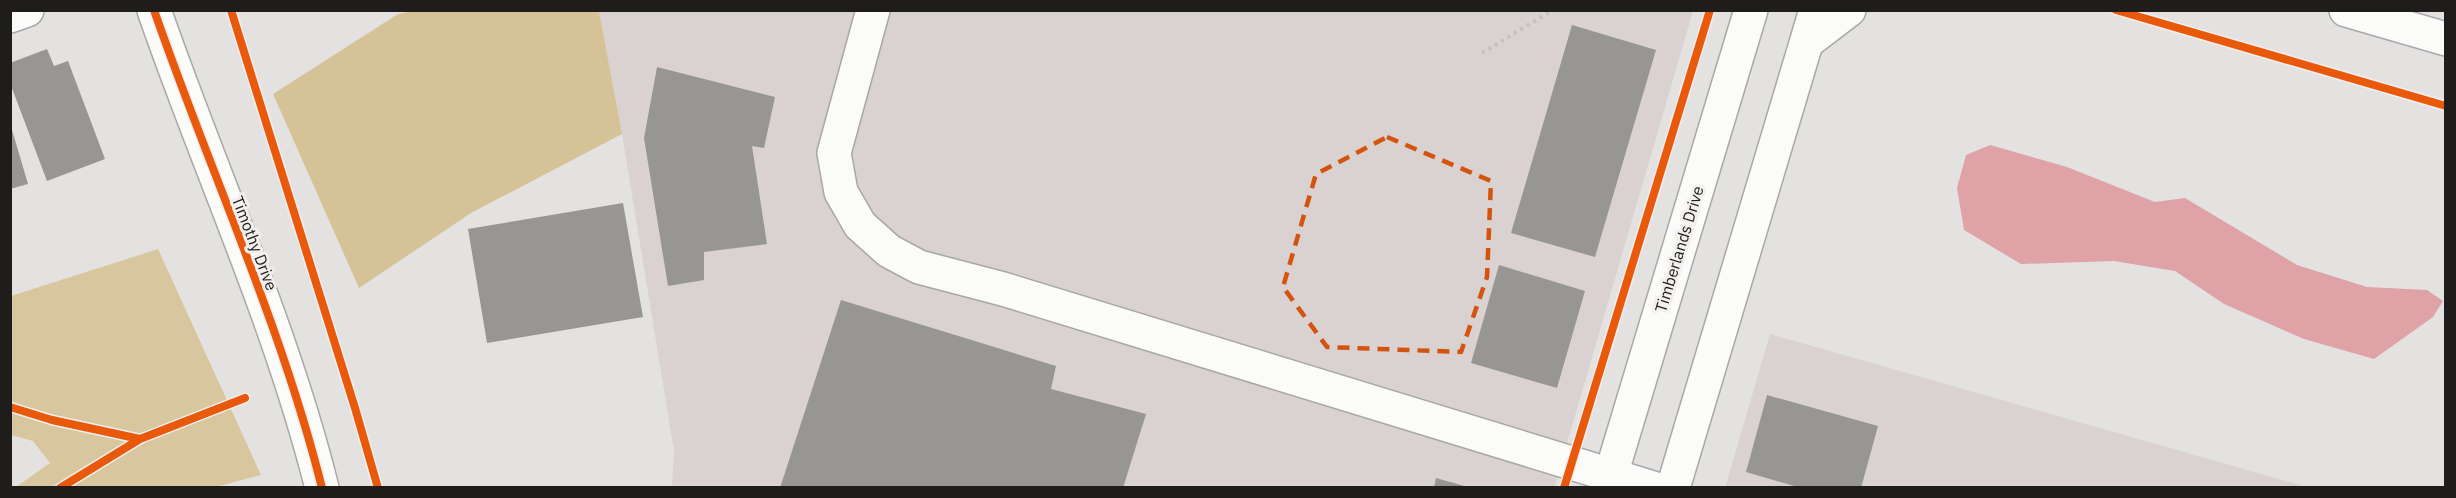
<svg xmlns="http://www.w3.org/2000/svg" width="2456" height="498" viewBox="0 0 2456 498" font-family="'IBM Plex Sans',sans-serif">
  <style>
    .built { fill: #d9d2d0 }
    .green { fill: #d7c69e }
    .forest { fill: #d5c296 }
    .water { fill: #dea2a7 }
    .building { fill: #989695 }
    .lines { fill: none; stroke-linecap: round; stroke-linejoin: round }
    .minor-casing { stroke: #a9a7a7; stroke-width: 36 }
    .major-casing { stroke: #a9a7a7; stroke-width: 36 }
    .path { stroke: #c2c2c1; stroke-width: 4; stroke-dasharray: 3 4.5; stroke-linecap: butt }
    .minor { stroke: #fbfbfa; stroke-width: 33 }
    .major { stroke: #fbfbfa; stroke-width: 33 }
    .cycleway-casing { stroke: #f2efee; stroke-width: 11 }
    .cycleway { stroke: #e8590c; stroke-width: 8 }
    .marked { fill: none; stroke: #d4530e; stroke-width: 4.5; stroke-dasharray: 12 8; stroke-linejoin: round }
    .labels { text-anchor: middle; stroke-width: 6; stroke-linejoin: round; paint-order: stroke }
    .street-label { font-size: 16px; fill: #1e1d1c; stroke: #f2efee }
  </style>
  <rect width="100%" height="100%" fill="#e4e2e1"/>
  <!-- built -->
  <path class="built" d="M 599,11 L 1693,11 L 1554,488 L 672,487 L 674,451 L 622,134 Z
    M 1770,334 L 2307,487 L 1725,488 Z"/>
  <!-- green -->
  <path class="green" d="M 158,249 L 261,475 L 216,487 L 16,487 L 50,463 L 33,441 L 11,435 L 11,296 Z"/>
  <!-- forest -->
  <path class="forest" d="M 413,11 L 599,11 L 622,134 L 471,213 L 359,288 L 273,94 L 398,14 Z"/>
  <!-- water -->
  <path class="water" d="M 1990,145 L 2067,167 L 2155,202 L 2185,198 L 2297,265 L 2367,287 L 2427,290 L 2443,301 L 2433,317 L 2374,359 L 2304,339 L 2224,304 L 2175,271 L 2114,261 L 2021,264 L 1964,230 L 1957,188 L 1966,155 Z"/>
  <!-- building -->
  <path class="building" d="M 1572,25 L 1656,50 L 1595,257 L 1511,233 Z
    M 47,49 L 54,66 L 68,61 L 105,159 L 47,181 L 10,83 L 10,63 Z
    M 657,67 L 775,97 L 764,148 L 752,146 L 767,244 L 704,252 L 704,280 L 668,286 L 644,138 Z
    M 10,123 L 28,184 L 10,189 Z
    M 623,203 L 643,317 L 487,343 L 468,229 Z
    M 1499,265 L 1585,291 L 1557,388 L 1471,363 Z
    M 841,300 L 1056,366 L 1051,389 L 1146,414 L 1123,488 L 780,488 Z
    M 1767,395 L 1878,426 L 1861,488 L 1801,488 L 1746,472 Z
    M 1436,478 L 1468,487 L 1468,488 L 1434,488 Z"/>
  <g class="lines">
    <defs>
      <path id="minor" d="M 154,10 C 209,169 281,324 322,488
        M 873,10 L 834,153 L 841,192 L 860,225 L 889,251 L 919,267 L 1003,289 L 1653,488
        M 10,16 L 27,10
        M 1607,488 L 1751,10
        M 1673,488 L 1816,10"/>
      <path id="major" d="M 2346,10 L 2446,39
        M 1807,42 L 1849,10"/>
    </defs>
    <!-- minor casing -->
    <use href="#minor" class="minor-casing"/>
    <!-- major casing -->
    <use href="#major" class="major-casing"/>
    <!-- path -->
    <path class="path" d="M 1482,53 L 1553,10"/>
    <!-- minor -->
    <use href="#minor" class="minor"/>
    <!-- major -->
    <use href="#major" class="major"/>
    <defs>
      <path id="cycleway" d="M 154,10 C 209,169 281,324 322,488
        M 231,10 L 355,408 L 378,488
        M 2116,10 L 2446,106
        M 10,407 L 52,420 L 140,439
        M 60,488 L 140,439 L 245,398
        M 1564,488 L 1710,10"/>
    </defs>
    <!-- cycleway casing -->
    <use href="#cycleway" class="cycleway-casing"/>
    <!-- cycleway -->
    <use href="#cycleway" class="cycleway"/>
  </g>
  <!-- marked area -->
  <path class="marked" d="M 1387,137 L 1491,181 L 1487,277 L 1461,352 L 1327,347 L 1283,287 L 1316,174 Z"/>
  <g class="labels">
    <!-- street labels -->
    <g class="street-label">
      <text transform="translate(255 243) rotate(69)" y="6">Timothy Drive</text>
      <text transform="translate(1679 249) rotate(-73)" y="6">Timberlands Drive</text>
    </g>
  </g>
  <!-- border -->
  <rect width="2456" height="498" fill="none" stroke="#1e1d1c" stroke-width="24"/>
</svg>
